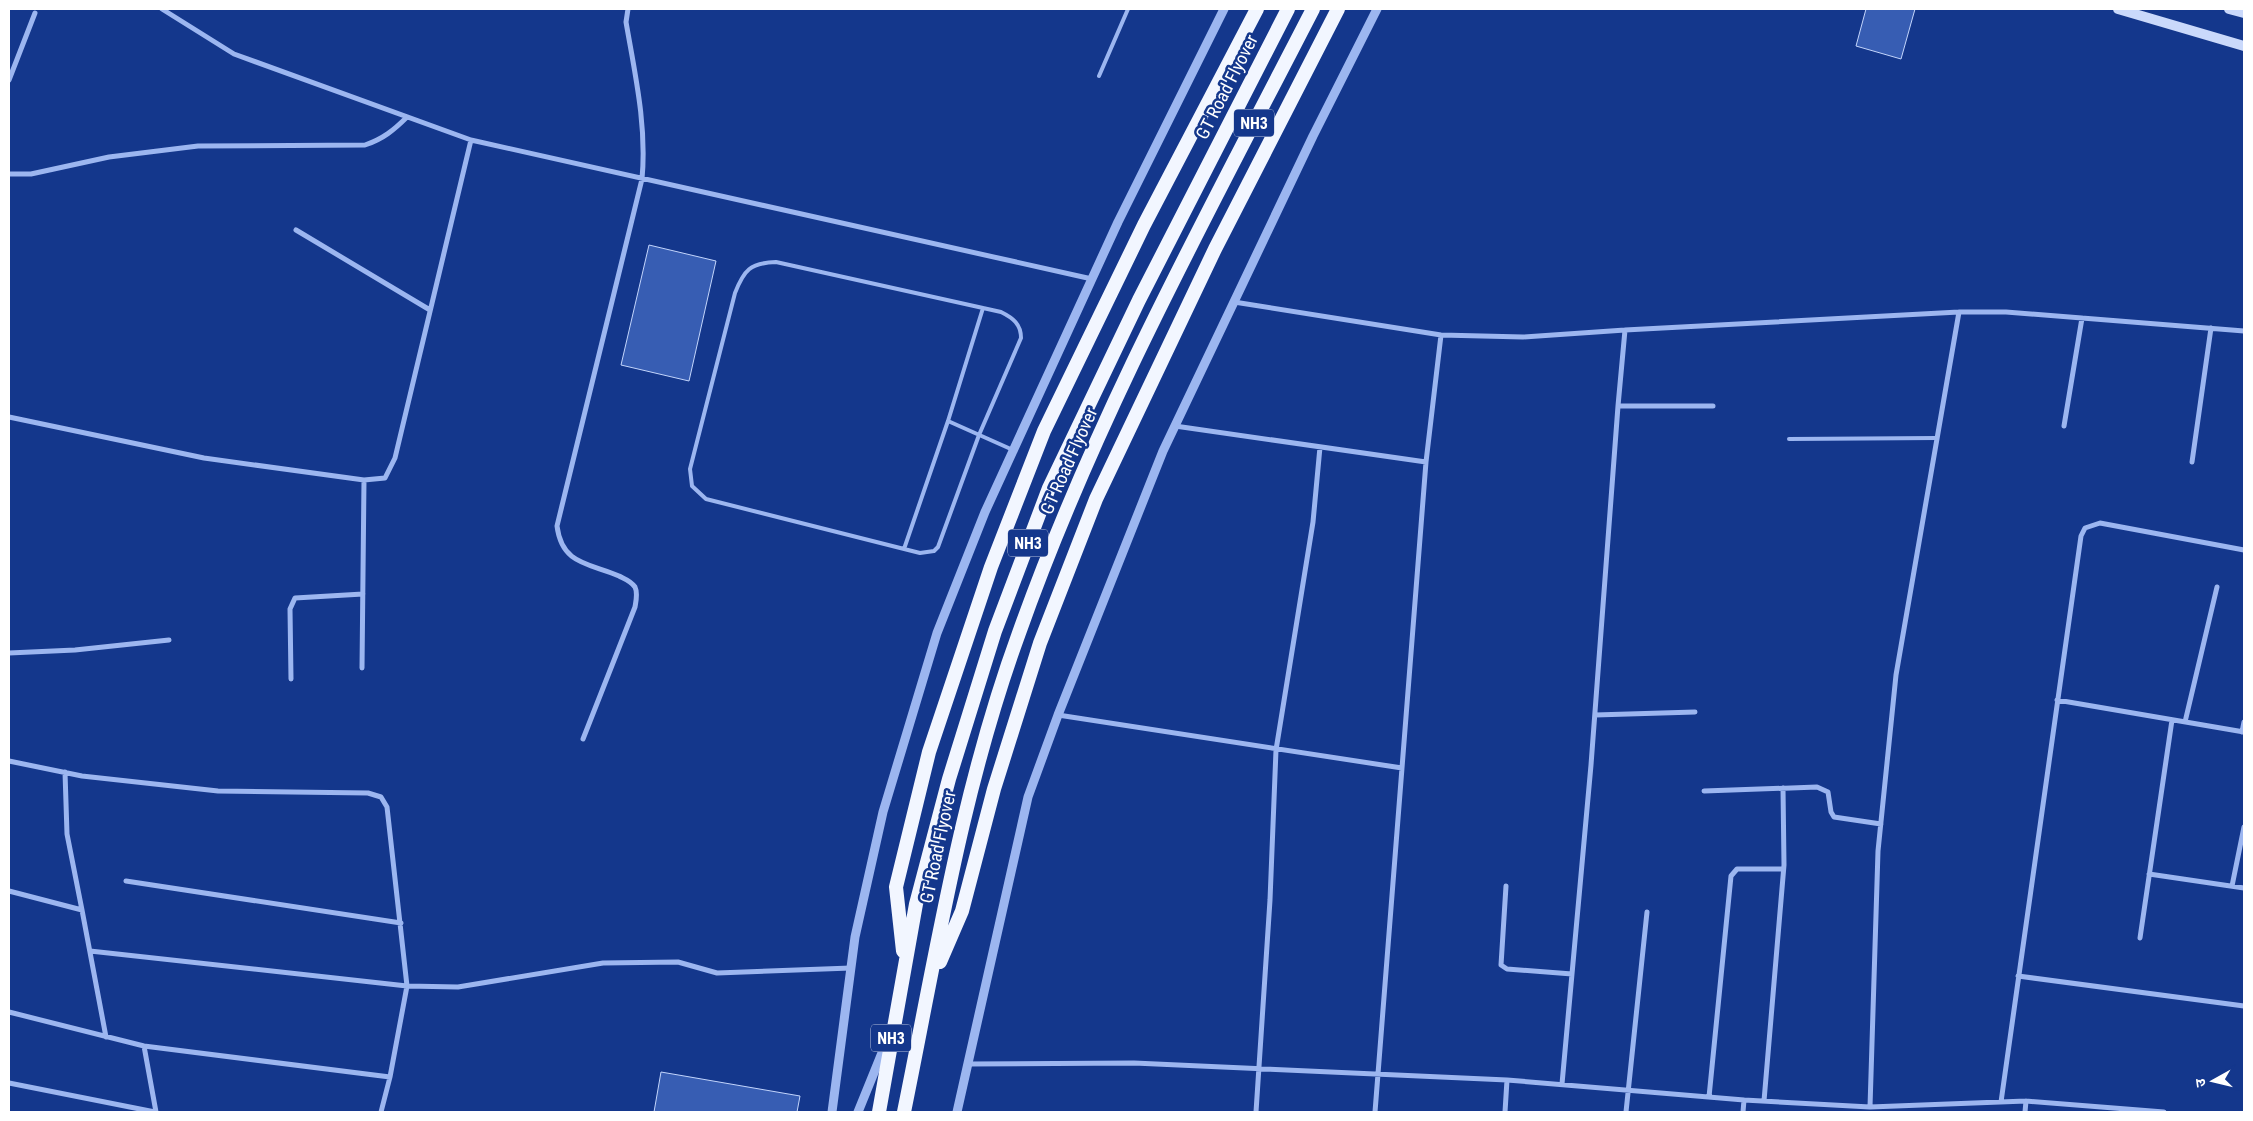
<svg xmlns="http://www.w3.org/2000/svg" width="2253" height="1121" viewBox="0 0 2253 1121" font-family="'Roboto Condensed','Noto Sans Devanagari',sans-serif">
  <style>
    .building { fill: #375db3; stroke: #c3d5fc }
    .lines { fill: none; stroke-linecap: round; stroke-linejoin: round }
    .service { stroke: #9cb6f0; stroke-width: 4 }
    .minor { stroke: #9cb6f0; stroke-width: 5 }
    .tertiary { stroke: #9cb6f0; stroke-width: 9 }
    .secondary { stroke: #cad9fb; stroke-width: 10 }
    .trunk { stroke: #f2f6ff; stroke-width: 14 }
    .labels { text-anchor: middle; stroke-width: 5; stroke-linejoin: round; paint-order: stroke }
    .shield { fill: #14378c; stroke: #b8c3dc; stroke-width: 1 }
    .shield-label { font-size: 16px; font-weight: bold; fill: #fff }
    .street-label { font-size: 18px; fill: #fff; stroke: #14378c }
  </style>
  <rect width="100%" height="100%" fill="#14378c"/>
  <!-- building -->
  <path class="building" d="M 1866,9 L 1915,9 L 1901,59 L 1856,46 Z
    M 649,245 L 716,261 L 689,381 L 621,365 Z
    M 661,1072 L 800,1096 L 797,1112 L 654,1112 Z"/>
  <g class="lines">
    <!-- service -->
    <path class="service" d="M 1099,76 L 1128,9
      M 776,262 L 1001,312 C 1013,318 1021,324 1021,338 L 979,435 L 938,547 L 934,551 L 920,553 L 706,499 L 692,486 L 690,469 L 735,293 C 744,270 750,263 776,262 Z
      M 948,421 L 1013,450
      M 1789,439 L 1937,438
      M 904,549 L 948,421 L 983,308"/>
    <!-- minor -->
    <path class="minor" d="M 162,9 L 234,54 L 471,140 L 1092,279
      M 9,80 L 35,13
      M 9,174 L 31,174 L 109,157 L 198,146 L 365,145 C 383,139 394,130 407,117
      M 296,230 L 430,310
      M 1234,302 L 1441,335 L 1523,337 L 1625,330 L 1959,312 L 2006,312 L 2244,331
      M 1618,406 L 1713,406
      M 9,417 L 204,458 L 364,480 L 385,478 L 395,458 L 471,140
      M 1175,426 L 1426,462
      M 2064,426 L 2082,318
      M 2192,462 L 2211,328
      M 9,653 L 75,650 L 169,640
      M 362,668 L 364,480
      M 291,679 L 290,609 L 295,598 L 363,594
      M 2057,700 L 2244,732
      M 1058,715 L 1402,768
      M 1595,715 L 1695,712
      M 2185,722 L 2217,587
      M 2242,732 L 2244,722
      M 583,739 L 635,607 C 636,601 638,593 635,587 C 631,581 625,579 619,576 C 589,563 562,565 557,526 L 642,179 C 647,126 635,74 626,22 L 628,9
      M 9,761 L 82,776 L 218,791 L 368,793 L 381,797 L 387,807 L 407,986 L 390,1077 L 381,1112
      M 65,772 L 67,834 L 82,910
      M 1704,791 L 1817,787 L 1828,792 L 1831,812 L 1834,817 L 1881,824
      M 2149,874 L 2244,888
      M 126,881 L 401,923
      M 1506,886 L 1501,965 L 1507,969 L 1572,974
      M 2232,886 L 2244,827
      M 9,891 L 82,910 L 106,1037
      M 2140,938 L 2172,720
      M 90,951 L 407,986 L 458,987 L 603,963 L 678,962 L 717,973 L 851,968
      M 2018,976 L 2244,1006
      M 9,1012 L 144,1046 L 390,1077
      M 144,1046 L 156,1112
      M 968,1064 L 1134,1063 L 1507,1080 L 1744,1100 L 1870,1107 L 2026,1101 L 2164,1112
      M 9,1083 L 155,1112
      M 1562,1084 L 1591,765 L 1618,406 L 1625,330
      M 1709,1097 L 1731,876 L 1737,869 L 1783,869
      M 1764,1101 L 1784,865 L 1783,788
      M 2001,1102 L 2081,536 L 2085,528 L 2100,523 L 2244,550
      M 1870,1107 L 1878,851 L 1896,675 L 1959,312
      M 1256,1112 L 1270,900 L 1276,750 L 1313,522 L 1320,447
      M 1375,1112 L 1426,462 L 1441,335
      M 1505,1112 L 1507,1080
      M 1626,1112 L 1647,912
      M 1743,1112 L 1744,1100
      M 2025,1112 L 2026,1101"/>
    <!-- tertiary -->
    <path class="tertiary" d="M 832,1112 L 855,937 L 883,812 L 937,633 L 985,512 L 1118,222 L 1224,9
      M 858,1112 L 886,1043
      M 957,1112 L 1028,797 L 1058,715 L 1163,451 L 1313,136 L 1377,9"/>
    <!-- secondary -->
    <path class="secondary" d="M 2118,9 L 2244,46
      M 2229,9 L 2244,13"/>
    <!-- trunk -->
    <path class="trunk" d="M 903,951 L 896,887 L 929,752 L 991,567 L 1044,431 L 1144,225 L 1257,9
      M 940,962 L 962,911 L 994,789 L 1040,643 L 1096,499 L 1215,249 L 1338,9
      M 879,1112 L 916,904 L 949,779 L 995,631 L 1049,488 L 1139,300 L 1288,9
      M 904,1112 C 937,950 962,789 1019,633 C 1096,416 1208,213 1313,9"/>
  </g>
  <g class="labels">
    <!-- shield labels -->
    <g class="shield">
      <rect x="1234" y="109.5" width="40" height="27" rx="4"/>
      <rect x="1008" y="529.5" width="40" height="27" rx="4"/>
      <rect x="871" y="1024.5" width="40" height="27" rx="4"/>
    </g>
    <g class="shield-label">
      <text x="1254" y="129">NH3</text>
      <text x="1028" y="549">NH3</text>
      <text x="891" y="1044">NH3</text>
    </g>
    <!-- street labels -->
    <g class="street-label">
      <text transform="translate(1227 87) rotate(-63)" y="6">GT Road Flyover</text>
      <text transform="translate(1069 461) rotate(-66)" y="6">GT Road Flyover</text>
      <text transform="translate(938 847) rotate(-78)" y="6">GT Road Flyover</text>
    </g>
  </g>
  <!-- border -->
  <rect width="2253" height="1121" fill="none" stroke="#ffffff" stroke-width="20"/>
  <!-- north arrow -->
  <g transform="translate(2213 1081) rotate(262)" stroke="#14378c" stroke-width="4" paint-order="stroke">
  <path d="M0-4L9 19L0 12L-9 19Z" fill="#ffffff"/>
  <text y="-8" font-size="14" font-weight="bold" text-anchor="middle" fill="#ffffff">उ</text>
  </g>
</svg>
